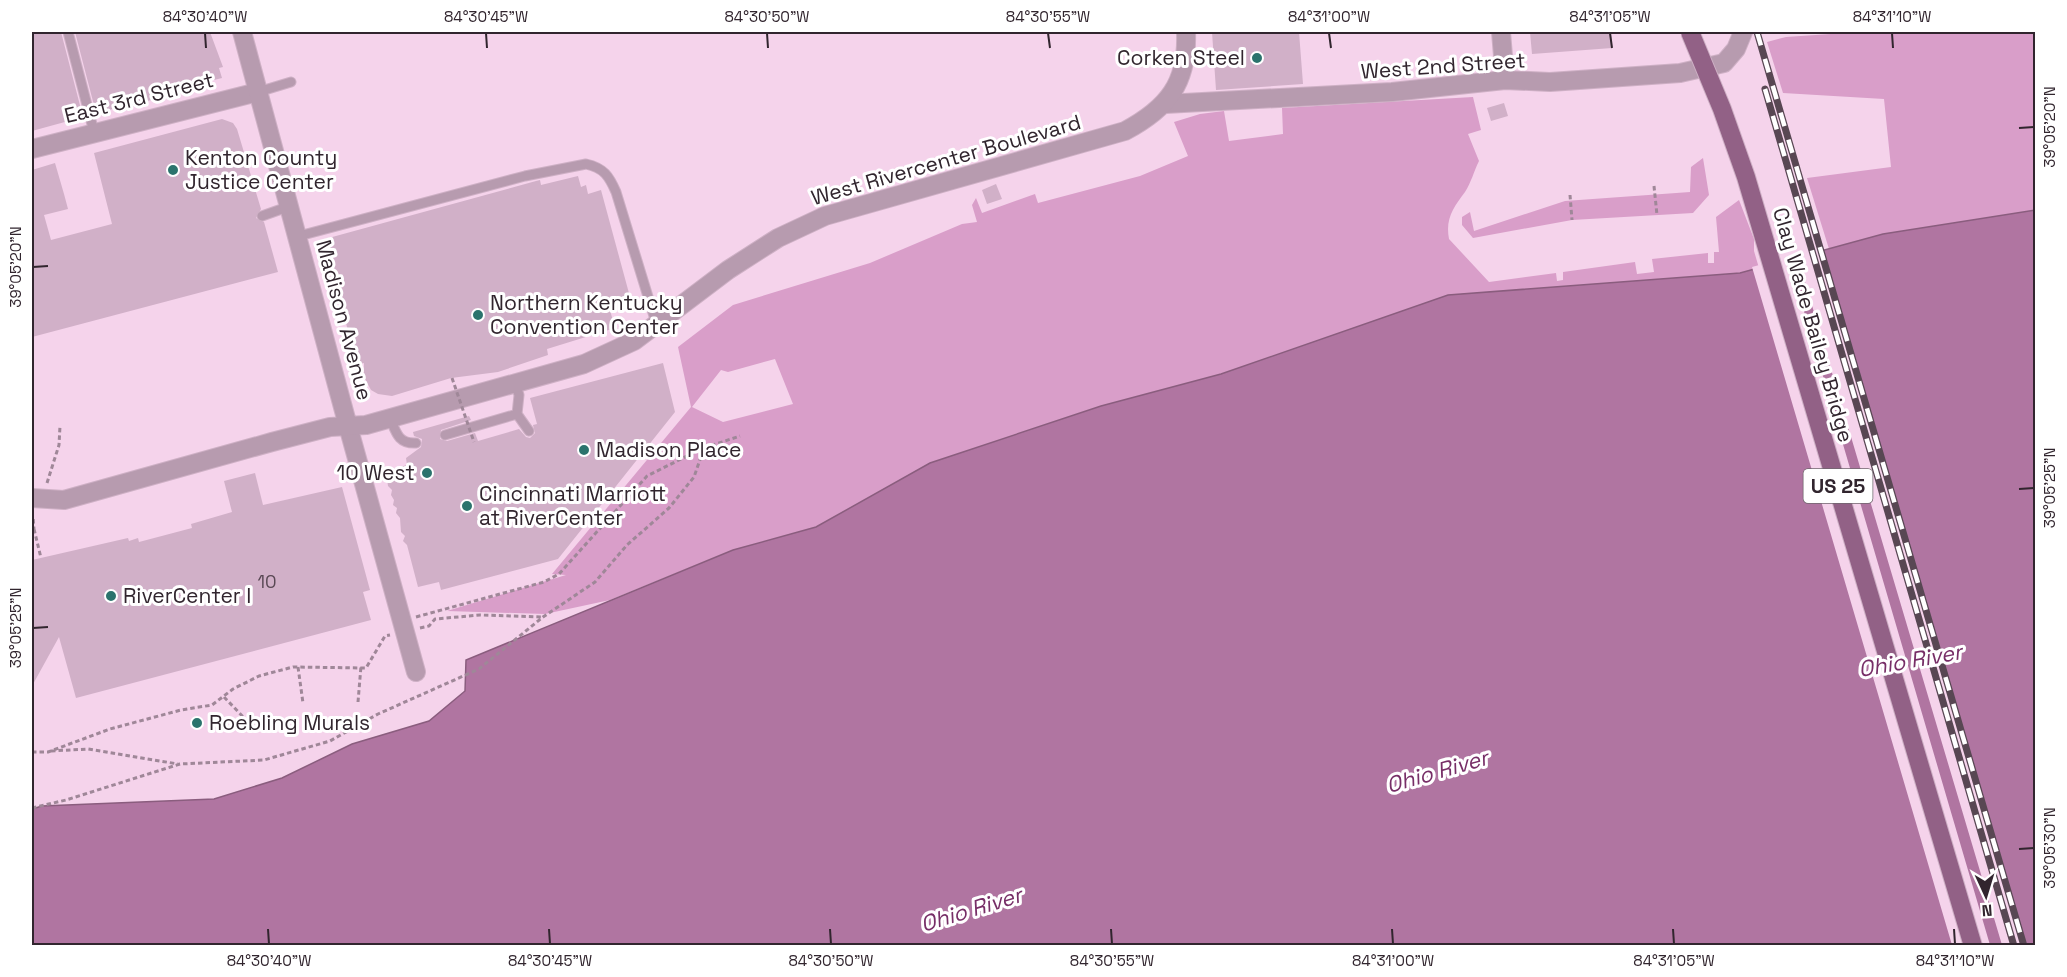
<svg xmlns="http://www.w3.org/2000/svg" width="2067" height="977" viewBox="0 0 2067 977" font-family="'Space Grotesk',sans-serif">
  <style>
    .green { fill: #d99ec9; fill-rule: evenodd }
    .water { fill: #b075a1; stroke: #8a5d7e; stroke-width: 1.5 }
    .pier { fill: #f5d3eb }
    .building { fill: #d1b0c8 }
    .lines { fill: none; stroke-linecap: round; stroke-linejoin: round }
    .service-casing { stroke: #ceb0c5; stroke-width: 11 }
    .minor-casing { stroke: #ceb0c5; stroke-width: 20 }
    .tertiary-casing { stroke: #ceb0c5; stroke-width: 20 }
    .path { stroke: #9f8798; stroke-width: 3; stroke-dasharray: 4.5 3; stroke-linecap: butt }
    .service { stroke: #b79baf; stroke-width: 9 }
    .minor { stroke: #b79baf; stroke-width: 18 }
    .tertiary { stroke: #b79baf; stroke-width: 18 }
    .rail-casing { stroke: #584753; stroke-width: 7 }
    .rail { stroke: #fff; stroke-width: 4.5; stroke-dasharray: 14; stroke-linecap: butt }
    .primary-bridge-casing { stroke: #ceb0c5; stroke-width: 20; stroke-linecap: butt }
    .path-bridge { stroke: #9f8798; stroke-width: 3; stroke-dasharray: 4.5 3; stroke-linecap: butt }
    .primary-bridge { stroke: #926186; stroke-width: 18 }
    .ticks { fill: none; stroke: #31252e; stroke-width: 2 }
    .poi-dot { fill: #2b736d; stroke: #fff; stroke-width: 2 }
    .labels { text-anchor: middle; stroke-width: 6; stroke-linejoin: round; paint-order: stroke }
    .number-label { font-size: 18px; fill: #594854 }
    .shield { fill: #fff; stroke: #6f666d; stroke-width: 1.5 }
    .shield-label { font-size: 20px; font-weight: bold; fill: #31252e }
    .poi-label { font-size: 21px; fill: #31252e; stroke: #fff; text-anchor: start }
    .street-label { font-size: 21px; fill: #31252e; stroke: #fff }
    .water-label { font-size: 22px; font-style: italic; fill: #772e67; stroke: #fff }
    .neatline { fill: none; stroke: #31252e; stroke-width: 2 }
    .ticks-label { font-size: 15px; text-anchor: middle; fill: #31252e }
  </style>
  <rect width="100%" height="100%" fill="#f5d3eb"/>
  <!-- green -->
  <path class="green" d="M 1860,32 L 2035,32 L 2035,210 L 1883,234 L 1829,249 L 1807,178 L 1891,167 L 1884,99 L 1783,93 L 1767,42 L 1786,37 Z
    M 1473,97 L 1481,130 L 1468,134 L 1479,161 C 1474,171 1471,183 1465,192 C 1454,207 1445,218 1449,239 L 1489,282 L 1556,273 L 1557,281 L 1563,280 L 1563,272 L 1635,262 L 1637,274 L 1654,272 L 1652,259 L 1708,253 L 1708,263 L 1714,263 L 1714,252 L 1719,252 L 1716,217 L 1739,200 L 1754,239 L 1754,251 L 1759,268 L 1740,273 L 1448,296 L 1221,374 L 1101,406 L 930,463 L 816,527 L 733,550 L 610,600 L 545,614 L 447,611 L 566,575 L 552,574 L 691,407 L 678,347 L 733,305 L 870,263 L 962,224 L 977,222 L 972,205 L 976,198 L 982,213 L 1035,194 L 1038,203 L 1140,176 L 1188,156 L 1174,122 L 1200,114 L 1224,111 L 1229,141 L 1283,134 L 1282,108 ZM 775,359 L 793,404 L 723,422 L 692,407 L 721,370 L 728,372 Z
    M 1703,158 L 1709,195 L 1693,213 L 1572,220 L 1473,238 L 1462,225 L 1462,217 L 1470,212 L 1474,231 L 1565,201 L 1690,192 L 1691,167 Z"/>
  <!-- water -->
  <path class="water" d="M 2035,210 L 2035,945 L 32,946 L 32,809 L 42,806 L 214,799 L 282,778 L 352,744 L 429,721 L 465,691 L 466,660 L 733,550 L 816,527 L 930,463 L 1101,406 L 1221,374 L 1448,295 L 1740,273 L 1883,234 Z"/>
  <!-- pier -->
  <path class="pier" d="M 1818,249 L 2025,945 L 2002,945 L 1797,255 Z
    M 1788,257 L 1990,945 L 1952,945 L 1752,267 Z"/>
  <!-- building -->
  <path class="building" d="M 32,32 L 61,32 L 83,117 L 32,131 Z
    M 75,32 L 210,32 L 223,67 L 219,68 L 222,78 L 206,82 L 207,87 L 96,113 Z
    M 1212,32 L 1299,32 L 1303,84 L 1216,90 Z
    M 1530,32 L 1611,32 L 1612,48 L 1532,54 Z
    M 1504,103 L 1508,116 L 1491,121 L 1487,108 Z
    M 222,119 L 233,123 L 237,129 L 261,209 L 256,218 L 264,222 L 278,272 L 32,337 L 32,170 L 55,163 L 64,194 L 68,209 L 44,215 L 51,240 L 112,224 L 94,153 Z
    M 578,176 L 581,187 L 586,185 L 588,194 L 601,190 L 630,297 L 608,303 L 615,328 L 547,349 L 548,355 L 498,372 L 451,378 L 392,396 L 378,394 L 371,390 L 364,377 L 364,363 L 360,364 L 350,331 L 348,331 L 325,239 L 536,181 L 540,180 L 541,185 Z
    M 996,184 L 1002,199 L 987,204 L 982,190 Z
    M 663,363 L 675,412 L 558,559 L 441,590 L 439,582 L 418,587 L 407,545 L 403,541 L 405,536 L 401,532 L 400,518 L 396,513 L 397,508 L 393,505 L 394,500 L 391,495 L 392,490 L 388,486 L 386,471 L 407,465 L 406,458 L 421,447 L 422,439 L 414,436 L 413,432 L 469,416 L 471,420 L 441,430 L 440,439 L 447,441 L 475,433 L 478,441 L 519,429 L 526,437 L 530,438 L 535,433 L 533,425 L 537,424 L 530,398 Z
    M 255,473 L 263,505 L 342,487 L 370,590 L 363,592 L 371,620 L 76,698 L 59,637 L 32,686 L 32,560 L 128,538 L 129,541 L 138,538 L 139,542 L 192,528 L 191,524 L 232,512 L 224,481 Z"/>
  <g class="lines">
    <defs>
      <path id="service" d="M 68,32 L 94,132
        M 258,92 L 291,82
        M 262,216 L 290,206
        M 299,236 L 525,176 L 586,164 C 604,168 609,176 616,192 L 657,326
        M 517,414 L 529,431
        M 390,418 C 396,432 398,444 416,443
        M 445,435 L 517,414 L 519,395 L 515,383"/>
      <path id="minor" d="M 1501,32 L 1505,80
        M 1165,104 L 1392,92 L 1505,80 L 1550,82 L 1680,73 L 1724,63 L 1736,49 L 1743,32
        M 32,149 L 258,92
        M 348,426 L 416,672"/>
      <path id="tertiary" d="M 242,32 L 348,426
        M 32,498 L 64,500 L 272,442 L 330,427 L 366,425 L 584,364 L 634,341 L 728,270 L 778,238 L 825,216 L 1125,131 C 1168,108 1188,83 1186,32"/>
    </defs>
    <!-- service casing -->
    <use href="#service" class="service-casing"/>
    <!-- minor casing -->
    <use href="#minor" class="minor-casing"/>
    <!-- tertiary casing -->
    <use href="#tertiary" class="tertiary-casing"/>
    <!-- path -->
    <path class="path" d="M 1654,186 L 1657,215
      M 1570,195 L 1572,220
      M 47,483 L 59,445 L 60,426
      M 32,529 L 34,529 L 33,516
      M 34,529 L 41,558
      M 416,617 L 544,582 L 559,574 L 647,476 L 701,449 L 740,436
      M 420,628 L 429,626 L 435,619 L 480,615 L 542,617
      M 298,667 L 303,703
      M 224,697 L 249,723
      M 358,702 L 361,666
      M 51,751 L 88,749 L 178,764
      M 32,752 L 48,752 L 110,729 L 181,710 L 212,705 L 233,689 L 259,676 L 293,667 L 366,668 L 385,636 L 390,635
      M 32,808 L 66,800 L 180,764 L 264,760 L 330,741 L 378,714 L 479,669 L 543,617 L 595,582 L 627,545 L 669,508 L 694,477 L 704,448"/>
    <!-- service -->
    <use href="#service" class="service"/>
    <!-- minor -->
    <use href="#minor" class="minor"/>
    <!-- tertiary -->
    <use href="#tertiary" class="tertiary"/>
    <defs>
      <path id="rail" d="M 1757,32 L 2024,946
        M 1765,89 L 2014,946"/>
    </defs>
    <!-- rail casing -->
    <use href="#rail" class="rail-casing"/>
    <!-- rail -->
    <use href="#rail" class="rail"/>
    <defs>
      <path id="primary-bridge" d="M 1690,32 L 1722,109 L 1746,177 L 1973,946"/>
    </defs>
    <!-- primary-bridge casing -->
    <use href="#primary-bridge" class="primary-bridge-casing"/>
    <!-- path-bridge -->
    <path class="path-bridge" d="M 452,378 L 474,442"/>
    <!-- primary-bridge -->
    <use href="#primary-bridge" class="primary-bridge"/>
  </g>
  <!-- ticks -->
  <path class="ticks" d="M 205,33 L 206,48M 486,33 L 487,48M 767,33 L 768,48M 1048,33 L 1050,48M 1329,33 L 1331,48M 1610,33 L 1612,48M 1892,33 L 1893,48M 2019,128 L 2034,127M 33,267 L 48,266M 2019,489 L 2034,488M 33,628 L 48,627M 2019,849 L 2034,848M 268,929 L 269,944M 549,929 L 550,944M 830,929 L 831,944M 1111,929 L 1112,944M 1392,929 L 1393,944M 1673,929 L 1674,944M 1954,929 L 1955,944"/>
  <!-- markers -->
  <g class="poi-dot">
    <circle cx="1257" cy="58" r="6"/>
    <circle cx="173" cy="170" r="6"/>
    <circle cx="478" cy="315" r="6"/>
    <circle cx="584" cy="450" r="6"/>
    <circle cx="427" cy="473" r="6"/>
    <circle cx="467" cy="506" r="6"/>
    <circle cx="111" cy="596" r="6"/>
    <circle cx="197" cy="723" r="6"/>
  </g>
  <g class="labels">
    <!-- number labels -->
    <g class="number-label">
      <text x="267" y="588">10</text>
    </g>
    <!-- shield labels -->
    <rect class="shield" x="1803.5" y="469" width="69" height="34" rx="4.5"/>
    <g class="shield-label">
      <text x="1838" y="493">US 25</text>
    </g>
    <!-- poi labels -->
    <g class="poi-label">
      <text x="1245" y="65" text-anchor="end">Corken Steel</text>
      <text x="185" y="165">Kenton County<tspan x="185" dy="24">Justice Center</tspan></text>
      <text x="490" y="310">Northern Kentucky<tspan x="490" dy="24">Convention Center</tspan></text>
      <text x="596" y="457">Madison Place</text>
      <text x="415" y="480" text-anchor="end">10 West</text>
      <text x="479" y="501">Cincinnati Marriott<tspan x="479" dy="24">at RiverCenter</tspan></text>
      <text x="123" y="603">RiverCenter I</text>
      <text x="209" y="730">Roebling Murals</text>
    </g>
    <!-- street labels -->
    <g class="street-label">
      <text transform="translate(1443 66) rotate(-4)" y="7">West 2nd Street</text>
      <text transform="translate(139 98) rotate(-14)" y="7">East 3rd Street</text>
      <text transform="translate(946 160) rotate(-16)" y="7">West Rivercenter Boulevard</text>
      <text transform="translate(344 320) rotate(75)" y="7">Madison Avenue</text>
      <text transform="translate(1813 325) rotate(74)" y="7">Clay Wade Bailey Bridge</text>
    </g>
    <!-- water labels -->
    <g class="water-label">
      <text transform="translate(1910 660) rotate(-10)" y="8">Ohio River</text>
      <text transform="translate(1437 771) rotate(-16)" y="8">Ohio River</text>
      <text transform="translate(971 909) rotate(-17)" y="8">Ohio River</text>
    </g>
  </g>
  <!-- border -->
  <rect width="2067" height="977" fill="none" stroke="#ffffff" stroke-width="66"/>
  <!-- north arrow -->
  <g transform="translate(1986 896) rotate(176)" stroke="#ffffff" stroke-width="4.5" paint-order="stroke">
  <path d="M0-4.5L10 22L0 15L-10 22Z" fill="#31252e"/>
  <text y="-9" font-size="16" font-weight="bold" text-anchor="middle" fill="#31252e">N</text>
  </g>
  <rect x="33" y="33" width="2001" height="911" class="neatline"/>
  <g class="ticks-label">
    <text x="205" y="22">84°30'40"W</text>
    <text x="486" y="22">84°30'45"W</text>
    <text x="767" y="22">84°30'50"W</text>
    <text x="1048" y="22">84°30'55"W</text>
    <text x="1329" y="22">84°31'00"W</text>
    <text x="1610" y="22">84°31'05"W</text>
    <text x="1892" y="22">84°31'10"W</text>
    <text transform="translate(2050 127) rotate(-90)" y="5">39°05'20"N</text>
    <text transform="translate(16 267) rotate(-90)" y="5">39°05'20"N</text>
    <text transform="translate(2050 488) rotate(-90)" y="5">39°05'25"N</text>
    <text transform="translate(16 628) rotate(-90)" y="5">39°05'25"N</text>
    <text transform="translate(2050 848) rotate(-90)" y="5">39°05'30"N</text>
    <text x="269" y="966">84°30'40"W</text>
    <text x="550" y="966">84°30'45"W</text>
    <text x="831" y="966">84°30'50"W</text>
    <text x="1112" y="966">84°30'55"W</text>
    <text x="1393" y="966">84°31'00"W</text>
    <text x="1674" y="966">84°31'05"W</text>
    <text x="1955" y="966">84°31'10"W</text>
  </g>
</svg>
